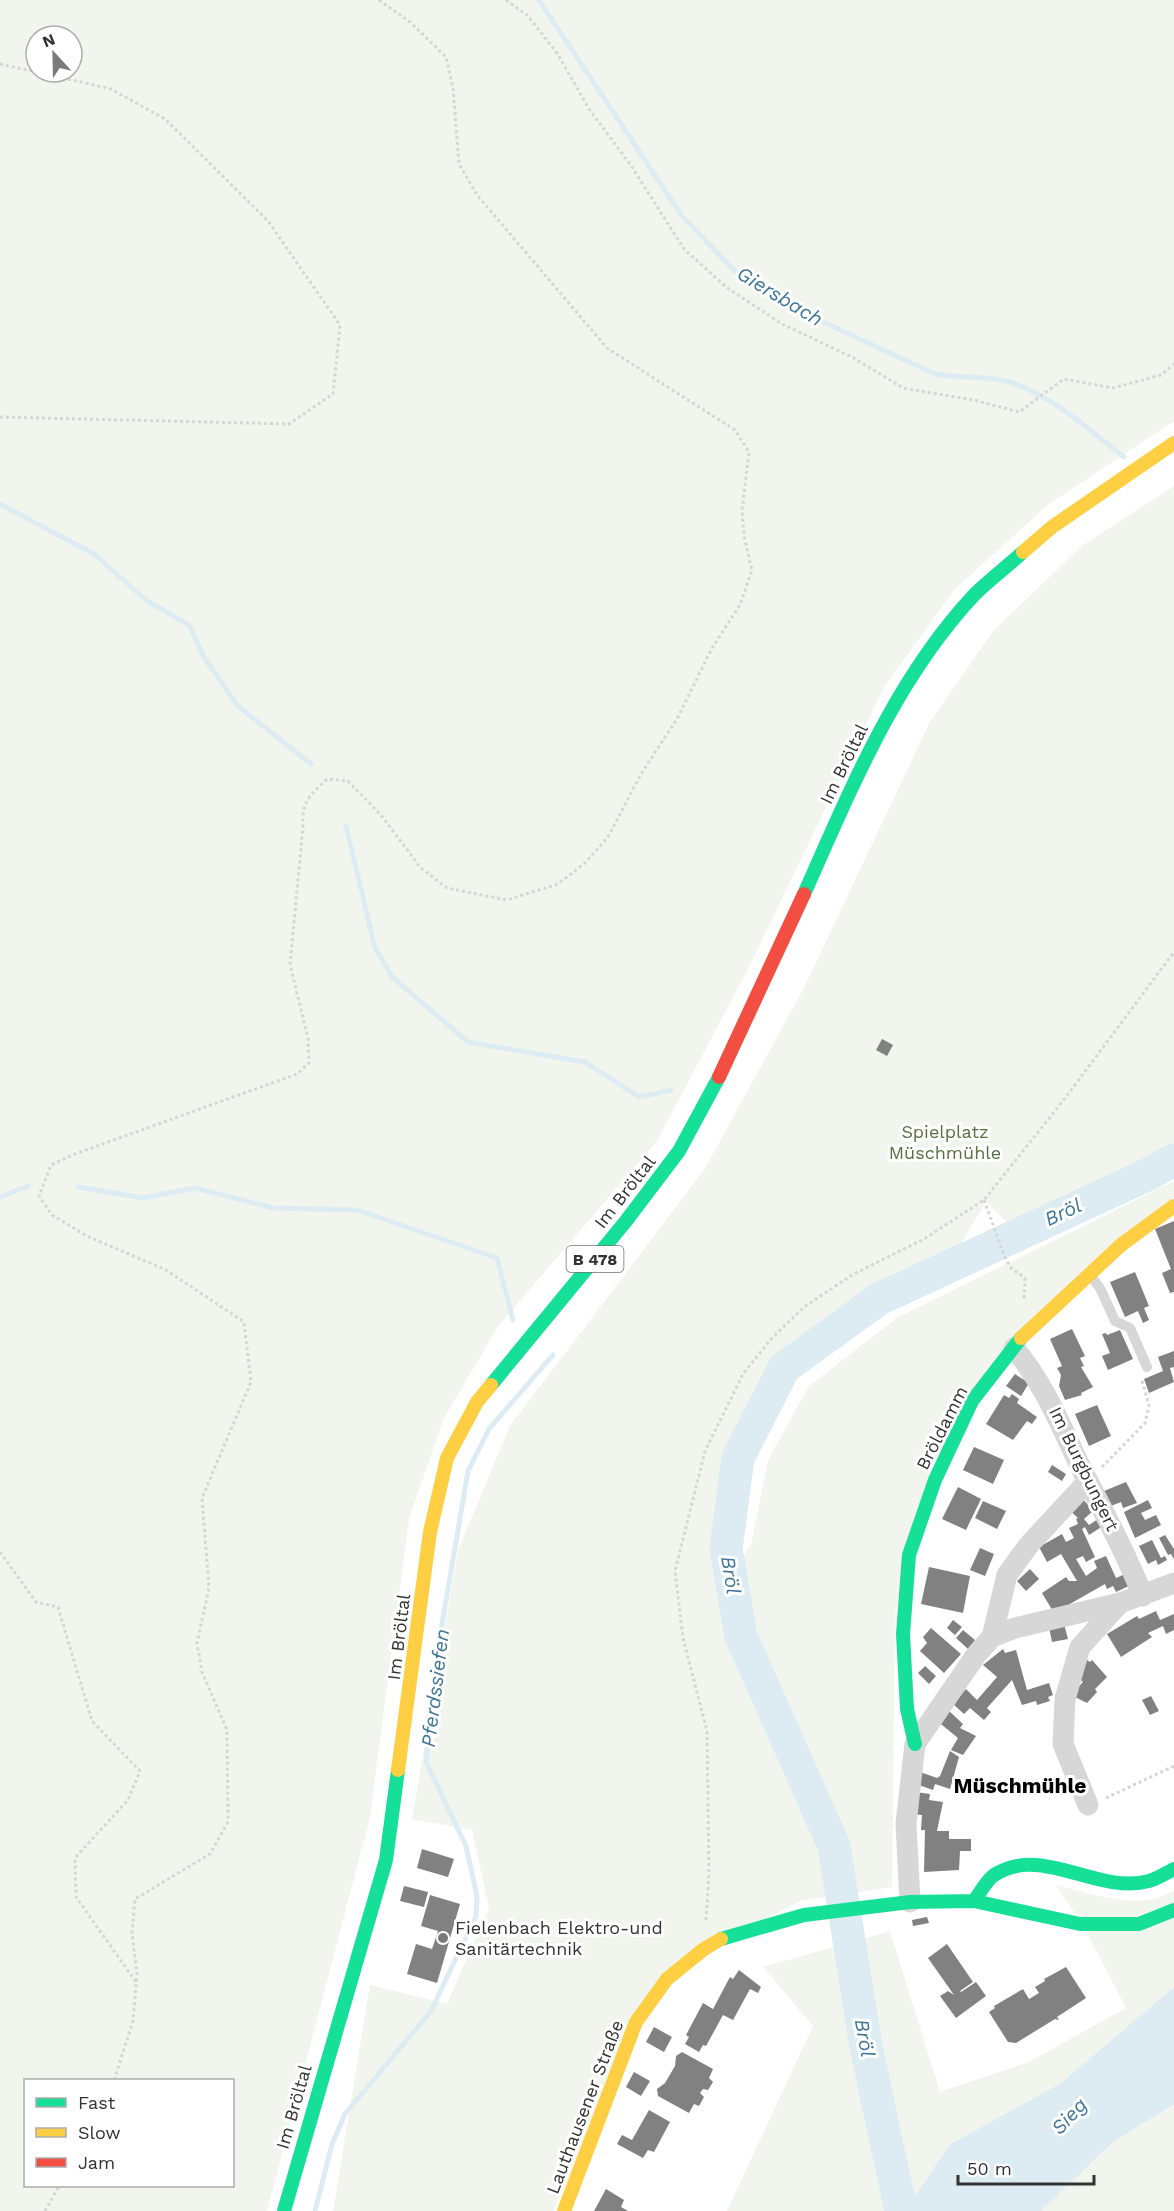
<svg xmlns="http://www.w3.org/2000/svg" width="1174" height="2211" viewBox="0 0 1174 2211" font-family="'Work Sans',sans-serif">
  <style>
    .green { fill: #f1f5ed; fill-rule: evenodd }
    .water { fill: #ddebf3 }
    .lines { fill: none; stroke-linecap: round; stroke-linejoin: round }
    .stream { stroke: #ddebf3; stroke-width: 5 }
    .river { stroke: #ddebf3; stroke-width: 33 }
    .building { fill: #818181 }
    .path { stroke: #d6d6d6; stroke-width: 3; stroke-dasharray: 3 3; stroke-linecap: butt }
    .lane { stroke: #d7d7d7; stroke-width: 10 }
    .street { stroke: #d7d7d7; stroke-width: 21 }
    .fast { stroke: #16e098; stroke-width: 14 }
    .slow { stroke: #ffcf43; stroke-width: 14 }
    .jam { stroke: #f24e42; stroke-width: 14 }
    .poi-dot { fill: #7a7a7a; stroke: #fff; stroke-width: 2 }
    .labels { text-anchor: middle; stroke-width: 6; stroke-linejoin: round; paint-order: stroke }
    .shield { fill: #fff; stroke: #707070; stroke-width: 1.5 }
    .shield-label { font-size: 16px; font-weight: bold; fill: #333 }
    .street-label { font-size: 18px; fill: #333; stroke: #fff }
    .park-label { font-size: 18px; fill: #56703f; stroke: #fff }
    .poi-label { font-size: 18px; fill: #333; stroke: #fff; text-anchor: start }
    .water-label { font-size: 20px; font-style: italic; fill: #3f7597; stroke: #fff }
    .quarter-label { font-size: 21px; font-weight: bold; fill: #000; stroke: #fff }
  </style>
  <rect width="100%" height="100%" fill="#fff"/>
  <!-- green -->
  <path class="green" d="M 0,0 L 1174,0 L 1174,421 L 1049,504 L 956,588 L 884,687 L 749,967 L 657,1141 L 499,1325 L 444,1418 L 409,1519 L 370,1817 L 267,2211 L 0,2211 ZM 36,36 L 72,36 L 72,72 L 36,72 ZM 26,2080 L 232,2080 L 232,2186 L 26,2186 Z
    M 1174,486 L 1174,1149 L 1013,1228 L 986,1202 L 962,1242 L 966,1251 L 879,1291 L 781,1365 L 728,1455 L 717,1549 L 719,1591 L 751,1545 L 768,1460 L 809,1386 L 897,1318 L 1174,1181 L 1174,1200 L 970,1398 L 895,1613 L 892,1887 L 800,1901 L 667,1970 L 553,2211 L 333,2211 L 370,1985 L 447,2004 L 489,1908 L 472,1830 L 412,1819 L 458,1550 L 510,1426 L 704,1170 L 804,988 L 931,720 L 994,630 L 1083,545 Z
    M 1056,1885 C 1089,1893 1144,1913 1174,1890 L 1174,1987 L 1061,2083 L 949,2145 L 909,2205 L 899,2211 L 727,2211 L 813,2026 L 763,1967 L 890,1931 L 940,2092 L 1029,2062 L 1126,2008 L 1084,1927 Z
    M 1174,2104 L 1174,2211 L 1041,2211 L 1112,2143 Z"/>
  <!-- water -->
  <path class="water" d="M 1174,1987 L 1174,2104 L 1112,2143 L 1041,2211 L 899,2211 L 909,2205 L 949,2145 L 1061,2083 Z"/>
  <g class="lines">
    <!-- stream -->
    <path class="stream" d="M 539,0 L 682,216 L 735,271 L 806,314 L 935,374 C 959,379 986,375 1009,382 C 1052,395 1088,429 1124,457
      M 0,504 L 94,554 L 147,601 L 189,625 L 205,659 L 238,706 L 311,764
      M 346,826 L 375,948 L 392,977 L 468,1042 L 585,1062 L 639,1097 L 671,1090
      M 78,1187 L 143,1198 L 195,1188 L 273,1208 L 357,1210 L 497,1258 L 513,1320
      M 0,1197 L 28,1186
      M 315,2211 L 332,2144 L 345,2114 L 431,2011 L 476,1916 L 477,1896 L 466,1846 L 426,1762 L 442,1624 L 468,1471 L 489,1429 L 553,1355"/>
    <!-- river -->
    <path class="river" d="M 901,2211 L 866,2047 L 834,1846 L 741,1636 L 726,1549 L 738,1458 L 784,1368 L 879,1299 L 1149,1174 L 1174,1160"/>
  </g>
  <!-- building -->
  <path class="building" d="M 882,1039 L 893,1045 L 887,1056 L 876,1050 Z
    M 1174,1221 L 1174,1292 L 1170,1293 L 1162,1273 L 1171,1269 L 1155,1229 Z
    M 1135,1272 L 1149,1306 L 1144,1308 L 1149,1320 L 1143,1323 L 1138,1311 L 1125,1317 L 1110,1282 Z
    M 1072,1329 L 1085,1356 L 1080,1358 L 1084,1366 L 1081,1367 L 1093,1387 L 1081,1393 L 1082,1395 L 1065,1400 L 1059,1386 L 1061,1375 L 1057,1368 L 1062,1366 L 1050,1339 Z
    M 1120,1330 L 1133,1359 L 1108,1370 L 1102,1356 L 1110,1353 L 1102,1334 L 1106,1333 L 1107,1335 Z
    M 1174,1351 L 1174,1367 L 1170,1368 L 1174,1382 L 1149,1393 L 1144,1379 L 1163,1371 L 1158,1357 Z
    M 1015,1374 L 1029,1383 L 1021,1396 L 1006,1386 Z
    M 1012,1394 L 1019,1399 L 1017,1403 L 1037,1417 L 1032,1424 L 1027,1421 L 1013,1440 L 986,1424 L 1004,1395 L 1009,1398 Z
    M 1097,1405 L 1111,1436 L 1089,1446 L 1075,1414 Z
    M 974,1447 L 1004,1460 L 993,1484 L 963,1470 Z
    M 1052,1465 L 1066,1474 L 1062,1481 L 1048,1472 Z
    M 1126,1482 L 1137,1503 L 1123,1508 L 1121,1502 L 1111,1506 L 1104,1491 Z
    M 958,1487 L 981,1499 L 966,1530 L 942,1519 Z
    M 1082,1498 L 1093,1511 L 1084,1519 L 1089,1525 L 1098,1519 L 1103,1526 L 1089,1535 L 1085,1527 L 1082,1529 L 1095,1557 L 1086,1562 L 1083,1556 L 1076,1559 L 1086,1576 L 1097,1568 L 1094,1561 L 1106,1556 L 1116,1578 L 1125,1574 L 1131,1585 L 1116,1592 L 1113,1586 L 1107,1589 L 1105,1584 L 1054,1613 L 1042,1593 L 1066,1577 L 1069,1581 L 1077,1581 L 1061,1554 L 1047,1562 L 1039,1547 L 1062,1534 L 1066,1542 L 1074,1538 L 1069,1528 L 1078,1524 L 1076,1519 L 1078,1518 L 1070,1511 Z
    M 1148,1500 L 1152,1508 L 1141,1513 L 1145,1520 L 1156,1515 L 1161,1525 L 1135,1538 L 1124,1512 Z
    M 983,1501 L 1006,1511 L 997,1529 L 975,1518 Z
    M 1165,1535 L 1174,1549 L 1174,1559 L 1171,1554 L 1168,1555 L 1159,1538 Z
    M 1152,1540 L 1161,1558 L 1165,1556 L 1167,1560 L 1158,1565 L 1156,1560 L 1148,1564 L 1139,1546 Z
    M 980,1548 L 994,1554 L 985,1576 L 970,1570 Z
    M 929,1567 L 970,1576 L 963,1613 L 921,1604 Z
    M 1030,1569 L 1039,1579 L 1026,1591 L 1017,1581 Z
    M 1156,1611 L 1160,1620 L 1174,1614 L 1174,1630 L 1166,1634 L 1163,1626 L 1148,1633 L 1152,1637 L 1121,1657 L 1107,1634 L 1137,1616 L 1139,1619 Z
    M 953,1620 L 962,1627 L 955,1635 L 947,1628 Z
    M 1064,1624 L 1068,1639 L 1052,1642 L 1049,1627 Z
    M 931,1628 L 961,1654 L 944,1673 L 920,1651 L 927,1643 L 923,1637 Z
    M 963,1630 L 975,1640 L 968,1649 L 956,1638 Z
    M 1003,1649 L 1005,1653 L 1016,1650 L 1027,1690 L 1049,1683 L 1053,1695 L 1048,1697 L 1050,1701 L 1037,1705 L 1036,1701 L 1022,1705 L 1012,1680 L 987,1708 L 991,1712 L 984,1720 L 970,1708 L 964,1714 L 953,1704 L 966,1689 L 977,1700 L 997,1677 L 983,1665 Z
    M 1087,1660 L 1090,1662 L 1092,1660 L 1107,1677 L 1095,1689 L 1097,1692 L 1087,1703 L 1071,1695 L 1083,1682 L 1076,1675 Z
    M 925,1666 L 936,1676 L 929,1684 L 918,1673 Z
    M 1151,1696 L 1159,1711 L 1150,1715 L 1142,1700 Z
    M 947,1709 L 963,1724 L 960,1728 L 976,1736 L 963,1755 L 951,1750 L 958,1738 L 936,1720 Z
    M 950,1751 L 959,1757 L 950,1789 L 935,1784 L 933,1790 L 916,1784 L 920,1772 L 937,1778 L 940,1776 Z
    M 915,1792 L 930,1794 L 929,1800 L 943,1802 L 937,1831 L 949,1831 L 949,1839 L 971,1839 L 971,1851 L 960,1851 L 959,1870 L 924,1872 L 925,1830 L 921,1830 L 922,1815 L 912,1814 Z
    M 422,1849 L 454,1859 L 448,1877 L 417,1868 Z
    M 404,1886 L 428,1892 L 424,1907 L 400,1901 Z
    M 430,1895 L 460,1904 L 437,1983 L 407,1974 L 416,1944 L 432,1949 L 438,1931 L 421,1926 Z
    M 927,1917 L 929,1923 L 913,1926 L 912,1920 Z
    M 947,1944 L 973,1982 L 960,1991 L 961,1992 L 976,1982 L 986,1996 L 956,2018 L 940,1996 L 948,1991 L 954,1995 L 928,1958 Z
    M 1066,1967 L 1086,1998 L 1057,2017 L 1059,2020 L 1055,2019 L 1016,2043 L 1008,2042 L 989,2012 L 995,2008 L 994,2006 L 1023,1989 L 1029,1999 L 1039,1993 L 1035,1987 L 1045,1981 L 1044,1979 Z
    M 739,1970 L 761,1987 L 758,1993 L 750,1989 L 733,2020 L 723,2015 L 706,2046 L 703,2045 L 699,2052 L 685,2044 L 689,2037 L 686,2035 L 703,2003 L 713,2009 L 730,1977 L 733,1979 Z
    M 654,2027 L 672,2037 L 664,2052 L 646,2042 Z
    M 682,2052 L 713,2069 L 709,2078 L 713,2082 L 708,2090 L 703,2089 L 700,2093 L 704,2097 L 699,2106 L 694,2104 L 689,2113 L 658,2096 L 657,2089 L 665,2083 L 675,2066 L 676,2056 Z
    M 634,2072 L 650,2081 L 641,2096 L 626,2087 Z
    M 649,2110 L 670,2122 L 654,2152 L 648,2150 L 643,2158 L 617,2144 L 622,2135 L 632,2140 Z
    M 606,2189 L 624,2200 L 621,2207 L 628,2211 L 594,2211 Z"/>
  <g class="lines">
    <!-- path -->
    <path class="path" d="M 506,0 L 528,16 L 557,53 L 589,109 L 630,164 L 684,249 L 726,287 L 782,324 L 852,357 L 903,388 L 974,400 L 1019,412 L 1064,379 L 1113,388 L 1161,375 L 1174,364
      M 0,64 L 36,72
      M 0,417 L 289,424 L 333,394 L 340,325 L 268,221 L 165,119 L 111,89 L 37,72
      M 984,1200 L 1006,1260 L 1011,1268 L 1025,1278 L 1024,1300
      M 1102,1467 L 1145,1423 L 1149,1405 L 1142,1381
      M 0,1552 L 36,1602 L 58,1607 L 92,1721 L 140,1771 L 128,1800 L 75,1858 L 76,1897 L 136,1982
      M 1106,1798 L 1174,1766
      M 706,1920 L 709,1874 L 707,1731 L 683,1638 L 675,1571 L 705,1451 L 743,1374 L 771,1339 L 804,1307 L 852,1275 L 924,1239 L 984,1200 L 1066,1097 L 1174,952
      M 114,2080 L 133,2021 L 137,1974 L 132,1933 L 135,1899 L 210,1854 L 228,1822 L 227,1730 L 202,1672 L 197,1643 L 209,1588 L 202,1498 L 251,1382 L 244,1322 L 166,1270 L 87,1236 L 52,1215 L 39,1196 L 51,1165 L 75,1154 L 297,1074 L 309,1063 L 308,1038 L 290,965 L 303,826 C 301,801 310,796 327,779 L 348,781 L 381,815 L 420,867 L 447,888 L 507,900 L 558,884 L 585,863 L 608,837 L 641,774 L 677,719 L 712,648 L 740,605 L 752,570 L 744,536 L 742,510 L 749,452 L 735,430 L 607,348 L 477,195 L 459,164 L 453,88 L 446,57 L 410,22 L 379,0
      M 45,2211 L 59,2186"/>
    <!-- lane -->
    <path class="lane" d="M 1090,1275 L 1100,1288 L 1115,1321 L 1130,1328 L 1147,1367"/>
    <!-- street -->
    <path class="street" d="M 1014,1348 C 1048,1389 1062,1430 1085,1476 C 1106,1516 1126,1554 1143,1596
      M 992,1637 L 1007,1575 L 1028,1546 L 1088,1481
      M 1088,1805 L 1063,1744 L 1065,1699 L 1080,1647 L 1120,1603
      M 910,1902 L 906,1824 L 915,1744 L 976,1655 L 992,1637 L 1015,1628 L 1120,1603 L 1174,1583"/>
    <!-- fast -->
    <path class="fast" d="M 804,894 C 851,789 895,679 975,594 C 990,579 1008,566 1023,552
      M 491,1385 L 626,1221 L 679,1151 L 719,1077
      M 915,1744 L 907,1709 L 903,1634 L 909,1555 L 935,1480 L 972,1401 L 1021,1338
      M 974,1901 C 980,1893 986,1881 994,1875 C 1042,1844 1097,1895 1149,1881 C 1157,1879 1166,1873 1174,1869
      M 721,1939 L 804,1915 L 910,1902 L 974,1901 L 1080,1924 L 1139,1924 L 1174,1910
      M 284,2211 L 386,1860 L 398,1770"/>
    <!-- slow -->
    <path class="slow" d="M 1023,552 L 1052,527 L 1174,443
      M 1021,1338 L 1121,1245 L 1174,1206
      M 398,1770 L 430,1532 L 447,1458 L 477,1402 L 491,1385
      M 564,2211 L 636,2022 L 667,1979 L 704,1949 L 721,1939"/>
    <!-- jam -->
    <path class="jam" d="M 719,1077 L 804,894"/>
  </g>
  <!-- markers -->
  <circle class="poi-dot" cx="443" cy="1938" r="6"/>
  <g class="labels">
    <!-- shield labels -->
    <rect class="shield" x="566.5" y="1246" width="57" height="26" rx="4.5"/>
    <g class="shield-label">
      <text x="595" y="1265">B 478</text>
    </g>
    <!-- street labels -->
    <g class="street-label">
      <text transform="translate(844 764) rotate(-64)" y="6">Im Bröltal</text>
      <text transform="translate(625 1192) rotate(-52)" y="6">Im Bröltal</text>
      <text transform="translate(942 1428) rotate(-63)" y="6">Bröldamm</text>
      <text transform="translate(1084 1469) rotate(64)" y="6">Im Burgbungert</text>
      <text transform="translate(399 1637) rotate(-83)" y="6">Im Bröltal</text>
      <text transform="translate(294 2107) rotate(-74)" y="6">Im Bröltal</text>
      <text transform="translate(585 2107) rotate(-69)" y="6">Lauthausener Straße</text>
    </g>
    <!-- park labels -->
    <g class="park-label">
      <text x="945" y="1138">Spielplatz<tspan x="945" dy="21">Müschmühle</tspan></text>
    </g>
    <!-- poi labels -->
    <g class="poi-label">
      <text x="455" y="1934">Fielenbach Elektro-und<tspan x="455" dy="21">Sanitärtechnik</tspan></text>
    </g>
    <!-- water labels -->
    <g class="water-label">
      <text transform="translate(780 296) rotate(31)" y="7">Giersbach</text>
      <text transform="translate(1063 1212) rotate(-25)" y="7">Bröl</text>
      <text transform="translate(731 1575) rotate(81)" y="7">Bröl</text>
      <text transform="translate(435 1688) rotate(-83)" y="7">Pferdssiefen</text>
      <text transform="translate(865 2038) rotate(80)" y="7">Bröl</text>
      <text transform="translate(1069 2116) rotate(-47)" y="7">Sieg</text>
    </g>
    <!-- quarter labels -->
    <g class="quarter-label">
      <text x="1020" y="1793">Müschmühle</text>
    </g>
  </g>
  <!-- legend -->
  <rect x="24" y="2079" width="210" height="108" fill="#ffffff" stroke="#adadad" stroke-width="1.5"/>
  <rect x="36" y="2098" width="30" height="9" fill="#16e098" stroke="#adadad" stroke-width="1.5"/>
  <text x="78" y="2109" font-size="18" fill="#333333">Fast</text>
  <rect x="36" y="2128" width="30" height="9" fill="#ffcf43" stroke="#adadad" stroke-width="1.5"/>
  <text x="78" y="2139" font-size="18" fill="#333333">Slow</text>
  <rect x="36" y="2158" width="30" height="9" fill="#f24e42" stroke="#adadad" stroke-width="1.5"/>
  <text x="78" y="2169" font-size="18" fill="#333333">Jam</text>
  <!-- north arrow -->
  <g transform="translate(54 54) rotate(338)"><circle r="28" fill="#ffffff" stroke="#adadad" stroke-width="1.5"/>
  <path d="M0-4.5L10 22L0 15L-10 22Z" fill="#7a7a7a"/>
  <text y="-9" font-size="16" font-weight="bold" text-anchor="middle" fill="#333333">N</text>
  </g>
  <!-- scale -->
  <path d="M958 2175v9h136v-9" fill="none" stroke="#333333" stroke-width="3"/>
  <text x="967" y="2175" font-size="18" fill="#333333" stroke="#ffffff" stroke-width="4.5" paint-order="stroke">50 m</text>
</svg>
